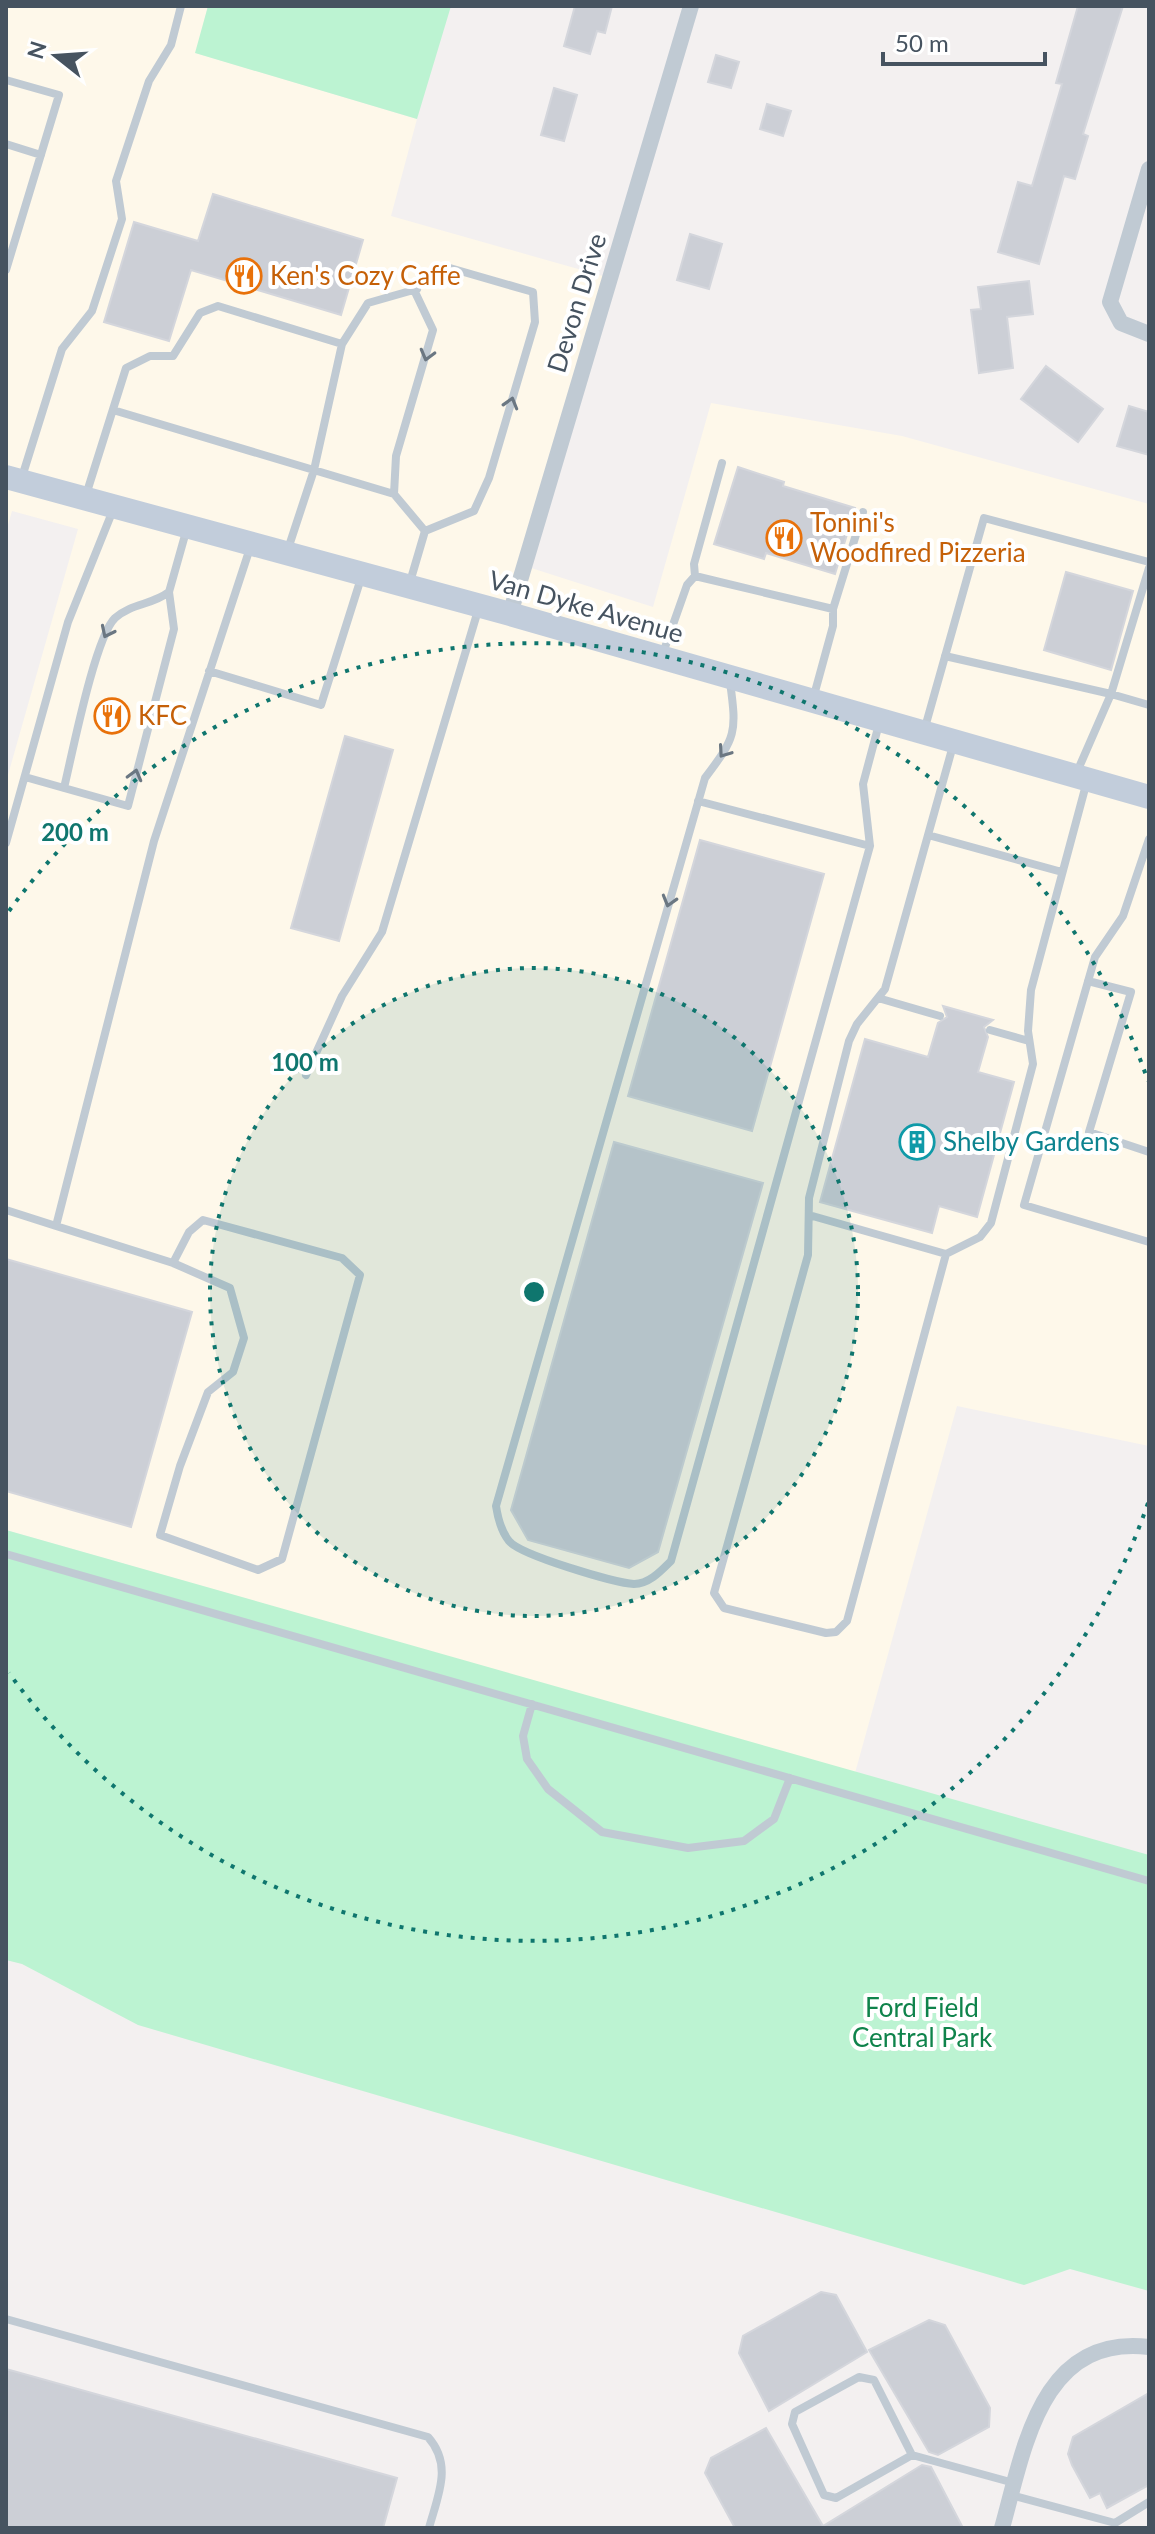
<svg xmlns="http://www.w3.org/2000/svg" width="1155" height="2534" viewBox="0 0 1155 2534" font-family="Lato,sans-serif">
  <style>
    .commercial { fill: #fef8ea }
    .green { fill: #bcf3d2 }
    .building { fill: #cccfd6; stroke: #d4d6dc; stroke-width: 2 }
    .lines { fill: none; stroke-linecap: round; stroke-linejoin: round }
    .lane { stroke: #c0cad3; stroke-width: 8 }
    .street { stroke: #c0cad3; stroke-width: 16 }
    .secondary { stroke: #c2cddb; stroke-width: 24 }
    .oneway { stroke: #6b7782 }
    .ring { fill: none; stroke: #0f766e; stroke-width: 4; stroke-dasharray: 4 8 }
    .labels { text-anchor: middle; stroke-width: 8; stroke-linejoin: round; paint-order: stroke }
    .food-label { font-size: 26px; fill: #c56008; stroke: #fff; text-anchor: start }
    .street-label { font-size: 26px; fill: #465360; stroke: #fff }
    .culture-label { font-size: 26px; fill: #0d838f; stroke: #fff; text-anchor: start }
    .park-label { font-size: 26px; fill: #0f834b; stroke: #fff }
    .centre { fill: #0f766e; stroke: #fff; stroke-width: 4 }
    .ring-label { font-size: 24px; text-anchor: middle; font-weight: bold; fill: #0f766e; stroke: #fff; stroke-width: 8; stroke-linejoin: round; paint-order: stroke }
  </style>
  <rect width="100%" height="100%" fill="#f3f0f0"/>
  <!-- commercial -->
  <path class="commercial" d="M 6,6 L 208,6 L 196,53 L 417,119 L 391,216 L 610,278 L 525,566 L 653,607 L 711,403 L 902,436 L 1149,504 L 1149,1446 L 957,1406 L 855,1773 L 6,1530 L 6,782 L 78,529 L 12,511 L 6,532 Z"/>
  <!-- green -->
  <path class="green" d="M 208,6 L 451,6 L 417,119 L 195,53 Z
    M 6,1530 L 1149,1855 L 1149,2291 L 1070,2269 L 1024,2285 L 138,2025 L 22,1964 L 6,1960 Z"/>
  <!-- building -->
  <path class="building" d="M 575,6 L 612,6 L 605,33 L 597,31 L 590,54 L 564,46 Z
    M 1078,6 L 1123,6 L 1083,134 L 1088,136 L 1075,179 L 1064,176 L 1039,264 L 998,252 L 1018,182 L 1032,186 L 1062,84 L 1056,83 Z
    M 716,55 L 739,62 L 731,88 L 708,82 Z
    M 554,88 L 577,95 L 564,141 L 541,135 Z
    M 767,104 L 791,111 L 783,136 L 760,129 Z
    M 213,194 L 363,240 L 341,315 L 191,270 L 169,341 L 104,322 L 134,222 L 198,241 Z
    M 690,234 L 722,244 L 709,289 L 677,280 Z
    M 1029,281 L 1033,314 L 1007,317 L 1013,368 L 979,373 L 971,310 L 981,309 L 978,287 Z
    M 1046,366 L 1103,409 L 1078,442 L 1021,399 Z
    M 1129,406 L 1149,412 L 1149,455 L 1117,446 Z
    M 738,467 L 784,482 L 783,486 L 855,508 L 835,574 L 766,553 L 764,559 L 714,544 Z
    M 1066,572 L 1133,591 L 1111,670 L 1044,650 Z
    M 345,736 L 393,750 L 339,941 L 291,928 Z
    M 700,840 L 824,874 L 752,1131 L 628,1096 Z
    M 943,1006 L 993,1020 L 984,1027 L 988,1037 L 978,1072 L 1014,1082 L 977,1217 L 939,1206 L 932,1233 L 820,1202 L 865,1039 L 928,1057 L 938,1023 L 947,1017 Z
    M 614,1142 L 763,1183 L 658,1552 L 629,1568 L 528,1540 L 511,1510 Z
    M 6,1259 L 192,1312 L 131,1527 L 6,1491 Z
    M 821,2292 L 836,2295 L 867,2352 L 769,2411 L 739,2353 L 743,2336 Z
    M 929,2320 L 945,2325 L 990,2408 L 989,2427 L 938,2455 L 929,2452 L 869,2350 Z
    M 6,2369 L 397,2478 L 383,2528 L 6,2528 Z
    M 1149,2393 L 1149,2485 L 1107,2508 L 1100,2493 L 1090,2498 L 1072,2465 L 1068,2454 L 1073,2437 Z
    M 766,2428 L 823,2526 L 922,2465 L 931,2467 L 963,2528 L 735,2528 L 705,2473 L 711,2458 Z"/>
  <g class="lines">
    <!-- lane -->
    <path class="lane" d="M 6,80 L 59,95 L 6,270
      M 6,144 L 41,155
      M 113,410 L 394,494
      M 22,477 L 62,349 L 92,311 L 122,219 L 116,181 L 149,81 L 171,45 L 181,6
      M 86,495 L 126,368 L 150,356 L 173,356 L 200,313 L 218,306 L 342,344 L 368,303 L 417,289
      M 288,549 L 314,470 L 342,344
      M 695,576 L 694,564 L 722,463
      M 410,582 L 425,531 L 474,511 L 489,478 L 535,322 L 533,292 L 443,266 L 425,275 L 415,292 L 433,330 L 396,456 L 394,494 L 425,531
      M 169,592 C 152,605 132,603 115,618 C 95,637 72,755 64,788 L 128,806 L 174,629 L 169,592 L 187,528
      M 833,609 L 863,512
      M 663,653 L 687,585 L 695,576 L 833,609 L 833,626 L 813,699
      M 945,656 L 1111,694 L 1149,568
      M 209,671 L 321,705 L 362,575
      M 730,682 C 737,733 736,737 705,778 L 496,1506 C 498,1519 501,1531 509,1541 C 520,1555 615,1583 634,1584 C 649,1584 661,1571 671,1561 L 870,846 L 863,784 L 879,724
      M 924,731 L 984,518 L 1149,562
      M 954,742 L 885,989 L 857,1024 L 849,1041 L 809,1198 L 808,1255 L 714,1593 L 724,1608 L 826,1633 L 836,1632 L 847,1621 L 946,1254 L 980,1237 L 991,1223 L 1033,1064 L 1028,1031 L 1031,990 L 1087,781
      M 1077,772 L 1111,694 L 1149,705
      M 25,777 L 64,788
      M 698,801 L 870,846
      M 928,835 L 1062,872
      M 1149,839 L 1123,916 L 1095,957 L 1024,1205 L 1149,1242
      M 6,843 L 68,622 L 113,510
      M 1088,981 L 1131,992 L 1089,1132 L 1149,1152
      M 878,998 L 940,1016
      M 990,1030 L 1029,1041
      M 306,1075 L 342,996 L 382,932 L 479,607
      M 6,1210 L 56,1226 L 154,841 L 251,545
      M 809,1215 L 946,1254
      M 56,1226 L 173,1263 L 189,1232 L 203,1220 L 342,1258 L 360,1275 L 282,1559 L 258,1570 L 160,1535 L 180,1466 L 208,1392 L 233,1372 L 244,1338 L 230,1288 L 173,1263
      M 6,1554 L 1149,1881
      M 532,1704 L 523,1736 L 527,1759 L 548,1789 L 602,1832 L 688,1848 L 744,1841 L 774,1819 L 790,1778
      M 6,2319 L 428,2437 C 453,2465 438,2495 429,2528
      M 912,2455 L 836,2498 L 824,2495 L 792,2424 L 795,2412 L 859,2377 L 874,2380 L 912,2455 L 1014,2483
      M 1011,2495 L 1115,2523 L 1149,2502"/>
    <!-- street -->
    <path class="street" d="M 1149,169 L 1110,302 L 1121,323 L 1149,334
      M 510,614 L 691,6
      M 1002,2528 C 1024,2450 1040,2334 1149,2347"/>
    <!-- secondary -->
    <path class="secondary" d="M 6,477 L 510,614 L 1149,797"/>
  </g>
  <!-- one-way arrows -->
  <defs><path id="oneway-chevron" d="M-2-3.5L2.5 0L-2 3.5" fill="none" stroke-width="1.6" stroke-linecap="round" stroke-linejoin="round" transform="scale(2)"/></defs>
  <g class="oneway">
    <use href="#oneway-chevron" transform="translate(427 355) rotate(105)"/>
    <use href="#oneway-chevron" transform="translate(511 403) rotate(-74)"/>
    <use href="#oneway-chevron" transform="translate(107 632) rotate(116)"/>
    <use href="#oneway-chevron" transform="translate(724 752) rotate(125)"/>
    <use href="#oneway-chevron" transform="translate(135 775) rotate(-75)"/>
    <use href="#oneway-chevron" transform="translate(669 901) rotate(106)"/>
  </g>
  <!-- distance rings -->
  <circle cx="534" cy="1292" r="324" fill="#0f766e" fill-opacity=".12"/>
  <g class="ring">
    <circle cx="534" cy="1292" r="324"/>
    <path d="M1148 1503A649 649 0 0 1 9 1673M9 911A649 649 0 0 1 1148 1081"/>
  </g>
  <!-- icons -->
  <defs>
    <symbol id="restaurant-ring" viewBox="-11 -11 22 22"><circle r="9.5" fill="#fff" stroke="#e8710a" stroke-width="1.5"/><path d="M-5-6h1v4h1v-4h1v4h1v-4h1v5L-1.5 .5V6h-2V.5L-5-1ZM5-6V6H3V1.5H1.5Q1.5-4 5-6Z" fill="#e8710a"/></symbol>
    <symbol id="building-ring" viewBox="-11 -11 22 22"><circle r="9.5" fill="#fff" stroke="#0f9aa8" stroke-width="1.5"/><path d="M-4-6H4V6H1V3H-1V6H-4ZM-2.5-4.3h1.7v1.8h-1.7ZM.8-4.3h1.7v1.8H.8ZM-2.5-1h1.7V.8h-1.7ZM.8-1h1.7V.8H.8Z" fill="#0f9aa8"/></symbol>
  </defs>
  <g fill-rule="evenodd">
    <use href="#restaurant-ring" x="224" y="256" width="40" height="40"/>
    <use href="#restaurant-ring" x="764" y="518" width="40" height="40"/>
    <use href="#restaurant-ring" x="92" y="696" width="40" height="40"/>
    <use href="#building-ring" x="897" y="1122" width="40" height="40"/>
  </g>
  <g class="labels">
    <!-- food labels -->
    <g class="food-label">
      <text x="270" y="285">Ken's Cozy Caffe</text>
      <text x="810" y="532">Tonini's<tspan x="810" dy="30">Woodfired Pizzeria</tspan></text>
      <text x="138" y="725">KFC</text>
    </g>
    <!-- street labels -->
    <g class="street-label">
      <text transform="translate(577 303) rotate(-73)" y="9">Devon Drive</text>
      <text transform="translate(586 607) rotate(16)" y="9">Van Dyke Avenue</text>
    </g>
    <!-- culture labels -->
    <g class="culture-label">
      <text x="943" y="1151">Shelby Gardens</text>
    </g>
    <!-- park labels -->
    <g class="park-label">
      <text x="922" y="2017">Ford Field<tspan x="922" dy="30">Central Park</tspan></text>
    </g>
  </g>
  <circle cx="534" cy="1292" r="12" class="centre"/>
  <g class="ring-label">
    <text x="75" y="841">200 m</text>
    <text x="305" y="1071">100 m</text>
  </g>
  <!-- border -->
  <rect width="1155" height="2534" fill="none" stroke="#465360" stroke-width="16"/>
  <!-- north arrow -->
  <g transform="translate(56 56) rotate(287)" stroke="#ffffff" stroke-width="6" paint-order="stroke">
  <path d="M0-6L14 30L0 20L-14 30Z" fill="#465360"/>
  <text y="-12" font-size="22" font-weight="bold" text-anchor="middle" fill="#465360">N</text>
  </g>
  <!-- scale -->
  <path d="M883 52v12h162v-12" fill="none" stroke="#465360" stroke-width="4"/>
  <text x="895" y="52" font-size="24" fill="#465360" stroke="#ffffff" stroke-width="6" paint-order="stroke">50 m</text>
</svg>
